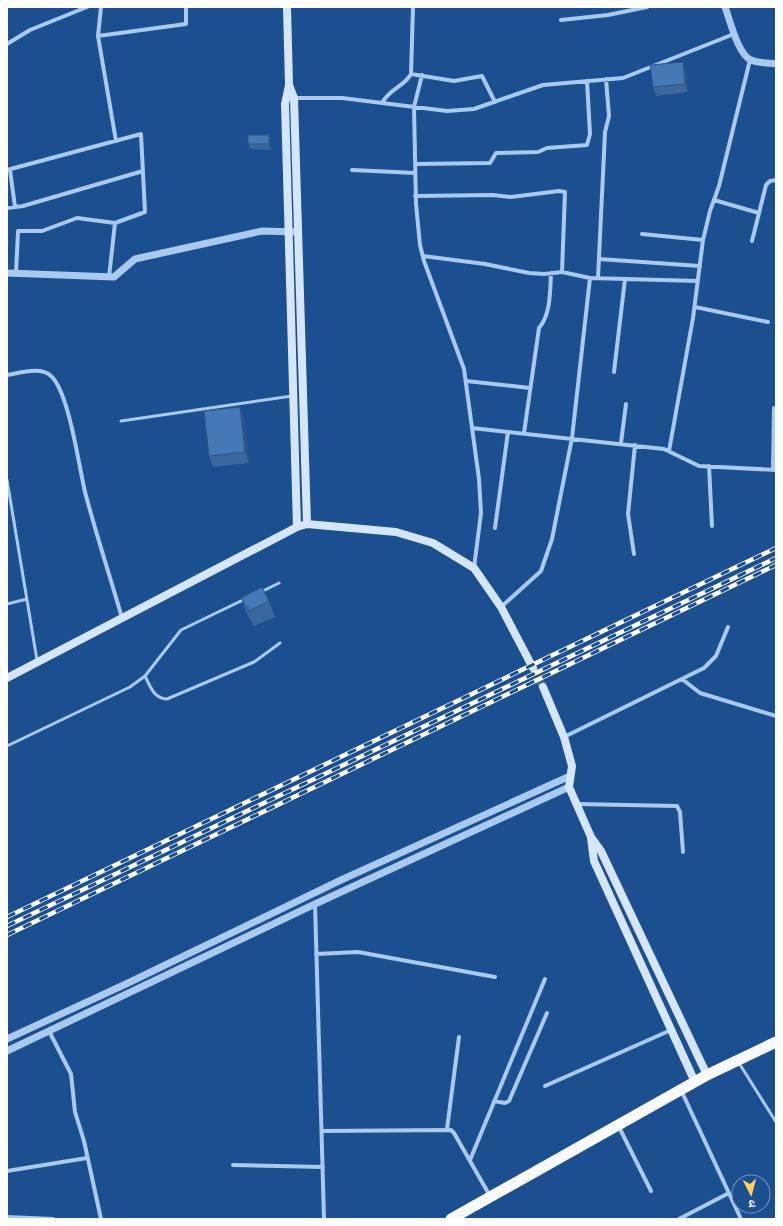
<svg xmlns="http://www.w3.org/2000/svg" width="783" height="1226" viewBox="0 0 783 1226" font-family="Mulish,'Noto Sans Devanagari',sans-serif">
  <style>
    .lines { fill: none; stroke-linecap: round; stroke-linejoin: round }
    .secondary-tunnel { stroke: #3d69a0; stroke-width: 8; stroke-dasharray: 8 4; stroke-linecap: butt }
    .service { stroke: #a9c9ee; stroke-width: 3 }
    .minor { stroke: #a9c9ee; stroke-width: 4 }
    .tertiary { stroke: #a9c9ee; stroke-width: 7 }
    .secondary { stroke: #d6e6fa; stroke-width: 8 }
    .trunk { stroke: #f8faff; stroke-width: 11 }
    .rail-casing { stroke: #fff; stroke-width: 4.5 }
    .rail { stroke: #1b4f8f; stroke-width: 3; stroke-dasharray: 9; stroke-linecap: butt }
    .wall { fill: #3a679d }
    .shaded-wall { fill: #305480 }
    .building { fill: #4478b7; stroke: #305480 }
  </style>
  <rect width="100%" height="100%" fill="#1b4f8f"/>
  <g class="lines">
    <!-- secondary-tunnel -->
    <path class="secondary-tunnel" d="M 533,668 L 543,687"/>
    <!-- service -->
    <path class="service" d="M 121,421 L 292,396
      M 7,480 L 37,660
      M 261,592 L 279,583
      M 7,604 L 27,599
      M 145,676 C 150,686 154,699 167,699 L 254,662 L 280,643
      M 7,746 L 130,687 L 145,676 L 181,630 L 245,599
      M 739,1063 L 776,1122"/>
    <!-- minor -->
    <path class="minor" d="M 101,7 L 98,36 L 116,141
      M 561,20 L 608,15 L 647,7
      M 98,36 L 186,24 L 186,7
      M 7,44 L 30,30 L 87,7
      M 411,74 L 454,81 L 482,76 L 495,102
      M 422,75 L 414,107 L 416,204 L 420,245 L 424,261 L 464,369 L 479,479 L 481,513 L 474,568
      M 294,98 L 342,98 L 447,111 L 474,109 L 543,85 L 623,78 L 734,34
      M 382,103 C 390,88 404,87 411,74 L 413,7
      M 415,164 L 490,163 L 496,153 L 538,152 L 547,148 L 587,145 L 590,134 L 587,81
      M 7,170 L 141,134 L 145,212 L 115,223 L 109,277
      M 10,170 L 15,207
      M 352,170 L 415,173
      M 415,196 L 493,195 L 511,197 L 559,191 L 565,192 L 562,272
      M 714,200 L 759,213
      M 7,208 L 23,206 L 143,171
      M 642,234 L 703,240
      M 752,241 L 766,185 L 770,181 L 776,180
      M 423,256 L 485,264 L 529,273 L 544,274 L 562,272 L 590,278 L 698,281
      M 599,259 L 700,266
      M 16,273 L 18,231 L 42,231 L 77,218 L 115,223
      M 598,278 L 605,132 L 609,116 L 606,79
      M 695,307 L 768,322
      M 614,372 L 625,279
      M 7,375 C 20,373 41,366 51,376 C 69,392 79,467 85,492 C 96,534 110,576 122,618
      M 466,381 L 530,388
      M 472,428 L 664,449 L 699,466 L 776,470
      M 524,433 L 539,328 C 551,314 550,291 551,273
      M 621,443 L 626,404
      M 669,451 L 693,318 L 703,240 L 710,211 L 719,186 L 750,60
      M 709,466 L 712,526
      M 773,470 L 774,408
      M 495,528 L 508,432
      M 634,554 L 628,514 L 635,445
      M 501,607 L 541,571 L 552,539 L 572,438 L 590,278
      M 682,679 L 700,693 L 776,716
      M 564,737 L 704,668 L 716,656 L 728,627
      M 576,804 L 677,806 L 680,812 L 683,852
      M 315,904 L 324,1219
      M 316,954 L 358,952 L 495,977
      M 49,1031 L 71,1074 L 75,1112 L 84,1141 L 101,1219
      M 545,1086 L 671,1030
      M 681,1090 L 741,1219
      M 494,1101 L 505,1103 L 509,1101 L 547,1013
      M 618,1125 L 651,1191
      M 447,1129 L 459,1037
      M 322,1131 L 451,1130 L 454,1133 L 490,1196
      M 470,1160 L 545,979
      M 233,1165 L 323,1167
      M 7,1171 L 87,1158
      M 7,1217 L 53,1219
      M 679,1219 L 729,1193"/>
    <!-- tertiary -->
    <path class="tertiary" d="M 725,7 C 730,20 738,55 751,60 C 758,63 768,63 776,64
      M 7,273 L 114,277 L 135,259 L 262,231 L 297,232
      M 7,1039 L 128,983 L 341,880 L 570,776
      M 7,1051 L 315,904 L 569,787"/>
    <!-- secondary -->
    <path class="secondary" d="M 287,7 L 289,85 L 285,104 L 297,527
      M 289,85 L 294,98 L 307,524
      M 7,678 L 297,527 L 307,524 L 396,532 L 433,543 L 474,568 L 501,607 L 533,668
      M 543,687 L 564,737 L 572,766 L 569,787 L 591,837 L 601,851 L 707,1075
      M 591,838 L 594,861 L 695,1082"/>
    <!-- trunk -->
    <path class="trunk" d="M 451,1219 L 707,1075 L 776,1042"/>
    <defs>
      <path id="rail" d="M 7,917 L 776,548
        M 7,926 L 776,558
        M 7,935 L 776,565"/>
    </defs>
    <!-- rail casing -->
    <use href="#rail" class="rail-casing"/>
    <!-- rail -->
    <use href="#rail" class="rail"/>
  </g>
  <!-- wall -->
  <path class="wall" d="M 686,70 L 688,92 L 656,96 L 653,87 Z
    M 269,135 L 271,140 L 271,150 L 250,149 L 248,144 Z
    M 244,418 L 249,463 L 213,467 L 209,456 Z
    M 241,598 L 269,601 L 275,617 L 254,626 L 247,614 Z"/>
  <!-- shaded-wall -->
  <path class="shaded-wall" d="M 683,62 L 686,70 L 688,92 L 685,84 Z
    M 269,135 L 271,140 L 271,150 L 269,144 Z
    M 240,407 L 244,418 L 249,463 L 245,452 Z"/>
  <!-- building -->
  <path class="building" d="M 683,62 L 685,84 L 653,87 L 650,65 Z
    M 248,135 L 269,135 L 269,144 L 248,144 Z
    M 240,407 L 245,452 L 209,456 L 204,411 Z
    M 262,587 L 269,601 L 249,611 L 241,598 Z"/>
  <!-- border -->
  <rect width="783" height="1226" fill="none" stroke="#ffffff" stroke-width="16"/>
  <!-- north arrow -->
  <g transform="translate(751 1194) rotate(174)"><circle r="19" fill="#1b4f8f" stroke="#7695bc"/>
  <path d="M0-3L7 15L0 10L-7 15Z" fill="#ffd166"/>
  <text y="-6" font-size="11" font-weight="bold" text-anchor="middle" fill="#ffffff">उ</text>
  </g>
</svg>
